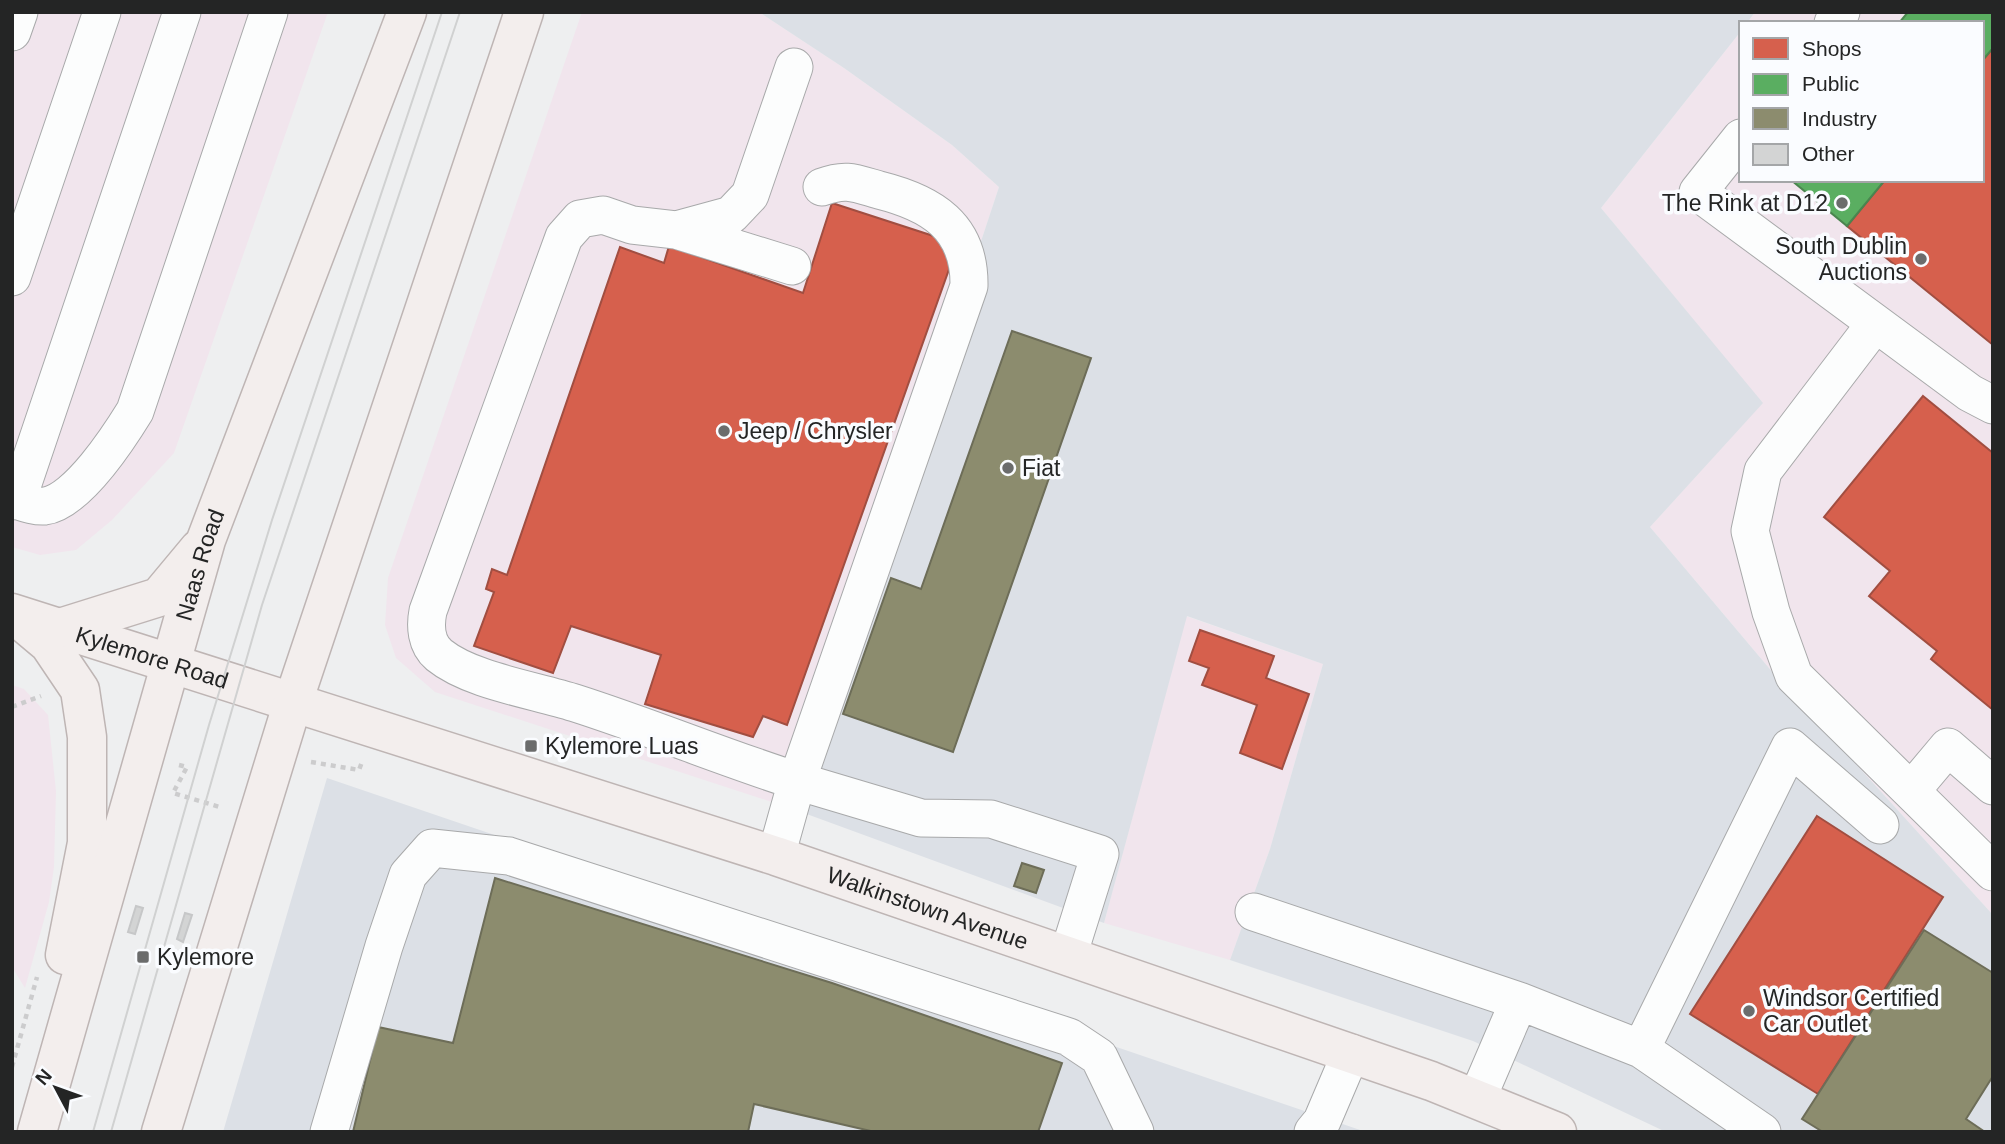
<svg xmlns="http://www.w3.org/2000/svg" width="2005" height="1144" viewBox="0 0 2005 1144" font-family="Helvetica,sans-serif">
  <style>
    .commercial { fill: #f1e5ed }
    .built { fill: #dce0e6 }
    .shops { fill: #d6604d; stroke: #a14e41; stroke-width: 2 }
    .public { fill: #5aae61; stroke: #4a854f; stroke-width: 2 }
    .industry { fill: #8c8c6e; stroke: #6d6d58; stroke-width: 2 }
    .building { fill: #d3d4d4; stroke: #c6c7c8; stroke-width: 2 }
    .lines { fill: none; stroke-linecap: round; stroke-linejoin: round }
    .minor-casing { stroke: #a8a9aa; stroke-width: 39 }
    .major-casing { stroke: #beb5b4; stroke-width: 41 }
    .path { stroke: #cccccd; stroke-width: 4.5; stroke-dasharray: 5 5; stroke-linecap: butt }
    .minor { stroke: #fcfdfd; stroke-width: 37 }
    .major { stroke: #f3eeed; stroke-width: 38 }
    .tram { stroke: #d0d1d1; stroke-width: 2 }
    .poi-dot { fill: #6b6c6c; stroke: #fafcff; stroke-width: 2.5 }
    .labels { text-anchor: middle; stroke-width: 7; stroke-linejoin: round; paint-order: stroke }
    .poi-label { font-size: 23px; fill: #242525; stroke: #fafcff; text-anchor: start }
    .street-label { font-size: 23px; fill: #242525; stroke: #fafcff }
  </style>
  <rect width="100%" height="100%" fill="#eeeff0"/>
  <!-- commercial -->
  <path class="commercial" d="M 12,12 L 328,12 L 174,453 L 112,520 L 76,550 L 40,555 L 12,547 Z
    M 582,12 L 759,12 L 844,68 L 952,145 L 999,187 L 793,809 L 435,692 L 396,658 L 385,625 L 388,578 Z
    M 1755,12 L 1993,12 L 1993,915 L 1774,674 L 1650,527 L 1762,403 L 1601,208 L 1741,31 L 1741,180 L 1982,180 L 1982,23 L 1747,23 Z
    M 1186,616 L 1323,664 L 1270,849 L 1230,960 L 1104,923 Z
    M 12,685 L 24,689 L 48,715 L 56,791 L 54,867 L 49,902 L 25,988 L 12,967 Z"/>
  <!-- built -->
  <path class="built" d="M 759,12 L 1755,12 L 1747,23 L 1741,23 L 1741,31 L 1601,208 L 1763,403 L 1650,527 L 1774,674 L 1993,915 L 1993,1132 L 1666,1132 L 1473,1041 L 1230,960 L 1270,849 L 1323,664 L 1187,616 L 1104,923 L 793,809 L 999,187 L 952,145 L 844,68 Z
    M 327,778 L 1366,1132 L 223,1132 Z"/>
  <!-- shops -->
  <path class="shops" d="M 1993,48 L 1993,345 L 1847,226 L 1885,180 L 1982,180 L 1982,61 Z
    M 832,203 L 958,244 L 787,725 L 763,716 L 753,737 L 645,704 L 661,655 L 571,626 L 553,673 L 474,646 L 494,592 L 486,589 L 492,569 L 507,575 L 620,247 L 664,263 L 669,246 L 803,293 Z
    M 1923,396 L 1993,453 L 1993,710 L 1931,659 L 1937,651 L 1869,596 L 1890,571 L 1824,517 Z
    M 1200,630 L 1274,656 L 1266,678 L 1309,694 L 1282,769 L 1240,753 L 1257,705 L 1202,685 L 1209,668 L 1189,661 Z
    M 1817,816 L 1943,897 L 1818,1094 L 1690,1014 Z"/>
  <!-- public -->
  <path class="public" d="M 1908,12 L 1993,12 L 1993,48 L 1982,61 L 1982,23 L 1899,23 Z
    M 1791,180 L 1885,180 L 1847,226 Z"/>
  <!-- industry -->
  <path class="industry" d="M 1012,331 L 1091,358 L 953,752 L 843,714 L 891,578 L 921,589 Z
    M 1022,863 L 1044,870 L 1036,893 L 1014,886 Z
    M 495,878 L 832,983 L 1062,1063 L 1038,1132 L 875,1132 L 754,1104 L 748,1132 L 353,1132 L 378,1027 L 453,1043 Z
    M 1924,930 L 1993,973 L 1993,1076 L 1966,1119 L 1985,1132 L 1823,1132 L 1802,1119 Z"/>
  <!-- building -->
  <path class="building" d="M 136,906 L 143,908 L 135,934 L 128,932 Z
    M 185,913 L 192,915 L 183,942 L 177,939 Z"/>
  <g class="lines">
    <defs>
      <path id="minor" d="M 1833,23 L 1841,12
        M 12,32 L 19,12
        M 794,67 L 750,195 L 731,215 L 676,230 L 632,225 L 603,215 L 580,219 L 564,237 L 428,611 C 425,626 426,644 439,655 C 471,681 535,690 575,703 C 650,727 722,757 797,781 L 969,286 C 970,226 931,203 879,190 C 855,183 846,178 822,187
        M 1741,138 L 1698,192 L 1970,393 L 1993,405
        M 676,230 L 792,266
        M 12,277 L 102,12
        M 1875,324 L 1763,471 L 1750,531 L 1771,612 L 1794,676 L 1993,872
        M 12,499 C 22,502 35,507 45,506 C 77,502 119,437 135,411 L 269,12
        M 17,501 L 182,12
        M 1911,791 L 1948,747 L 1993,786
        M 776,856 L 797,781 L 921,818 L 991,819 L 1100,854 L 1068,956
        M 1254,912 L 1519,1001
        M 1641,1049 L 1790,747 L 1880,825
        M 1477,1099 L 1519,1001 L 1641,1049 L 1762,1132
        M 329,1132 L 384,946 L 408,875 L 432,848 L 509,856 L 1069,1037 L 1099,1057 L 1135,1132
        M 1313,1132 L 1322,1121 L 1351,1053"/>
      <g id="major">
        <path id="s1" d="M 12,613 L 776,856 L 1431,1081 L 1557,1132"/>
        <path d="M 18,618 L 49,644 L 80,690 L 87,737 L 87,843 L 65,955"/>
        <path d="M 60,628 L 159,597 L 199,549"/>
        <path id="s2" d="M 37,1132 L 206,540 L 407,12"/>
        <path d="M 161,1132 L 293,702 L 524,12"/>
      </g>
    </defs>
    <!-- minor casing -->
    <use href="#minor" class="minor-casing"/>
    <!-- major casing -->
    <use href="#major" class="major-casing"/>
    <!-- path -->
    <path class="path" d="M 12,707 L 41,696
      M 311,762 L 359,770 L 362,762
      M 179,765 L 187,767 L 173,793 L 223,808
      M 12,1067 L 37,977"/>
    <!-- minor -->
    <use href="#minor" class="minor"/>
    <!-- major -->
    <use href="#major" class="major"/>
    <!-- tram -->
    <path class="tram" d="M 93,1132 L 209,725 L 272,520 L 442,12
      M 111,1132 L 262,605 L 460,12"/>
  </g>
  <!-- markers -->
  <g class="poi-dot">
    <circle cx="1842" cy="203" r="7"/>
    <circle cx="1921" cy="259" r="7"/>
    <circle cx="724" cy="431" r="7"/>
    <circle cx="1008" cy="468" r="7"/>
    <rect x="524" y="739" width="14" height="14" rx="3.5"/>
    <rect x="136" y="950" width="14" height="14" rx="3.5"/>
    <circle cx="1749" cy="1011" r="7"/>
  </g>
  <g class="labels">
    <!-- poi labels -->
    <g class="poi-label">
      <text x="1828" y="211" text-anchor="end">The Rink at D12</text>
      <text x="1907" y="254" text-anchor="end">South Dublin<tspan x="1907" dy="26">Auctions</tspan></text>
      <text x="738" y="439">Jeep / Chrysler</text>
      <text x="1022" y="476">Fiat</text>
      <text x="545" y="754">Kylemore Luas</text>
      <text x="157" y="965">Kylemore</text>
      <text x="1763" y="1006">Windsor Certified<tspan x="1763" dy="26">Car Outlet</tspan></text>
    </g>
    <!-- street labels -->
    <g class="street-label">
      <text dy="8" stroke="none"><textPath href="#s2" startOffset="590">Naas Road</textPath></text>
      <text dy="8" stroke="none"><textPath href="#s1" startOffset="147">Kylemore Road</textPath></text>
      <text dy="8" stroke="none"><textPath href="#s1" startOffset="962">Walkinstown Avenue</textPath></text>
    </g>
  </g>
  <!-- border -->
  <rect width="2005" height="1144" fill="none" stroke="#242525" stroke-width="28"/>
  <!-- legend -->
  <rect x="1739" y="21" width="245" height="161" fill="#fafcff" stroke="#a4a6a8" stroke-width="2"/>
  <rect x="1753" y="38" width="35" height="21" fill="#d6604d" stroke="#a4a6a8" stroke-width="2"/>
  <text x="1802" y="56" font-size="21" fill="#242525">Shops</text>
  <rect x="1753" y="74" width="35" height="21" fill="#5aae61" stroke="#a4a6a8" stroke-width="2"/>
  <text x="1802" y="91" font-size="21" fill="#242525">Public</text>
  <rect x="1753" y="108" width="35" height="21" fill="#8c8c6e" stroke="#a4a6a8" stroke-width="2"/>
  <text x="1802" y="126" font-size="21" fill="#242525">Industry</text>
  <rect x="1753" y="144" width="35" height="21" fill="#d3d4d4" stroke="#a4a6a8" stroke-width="2"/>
  <text x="1802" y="161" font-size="21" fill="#242525">Other</text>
  <!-- north arrow -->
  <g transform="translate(56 1088) rotate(311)" stroke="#fafcff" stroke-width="5" paint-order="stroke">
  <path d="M0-5L12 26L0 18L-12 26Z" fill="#242525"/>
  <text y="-10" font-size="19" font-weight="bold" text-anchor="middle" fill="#242525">N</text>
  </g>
</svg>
